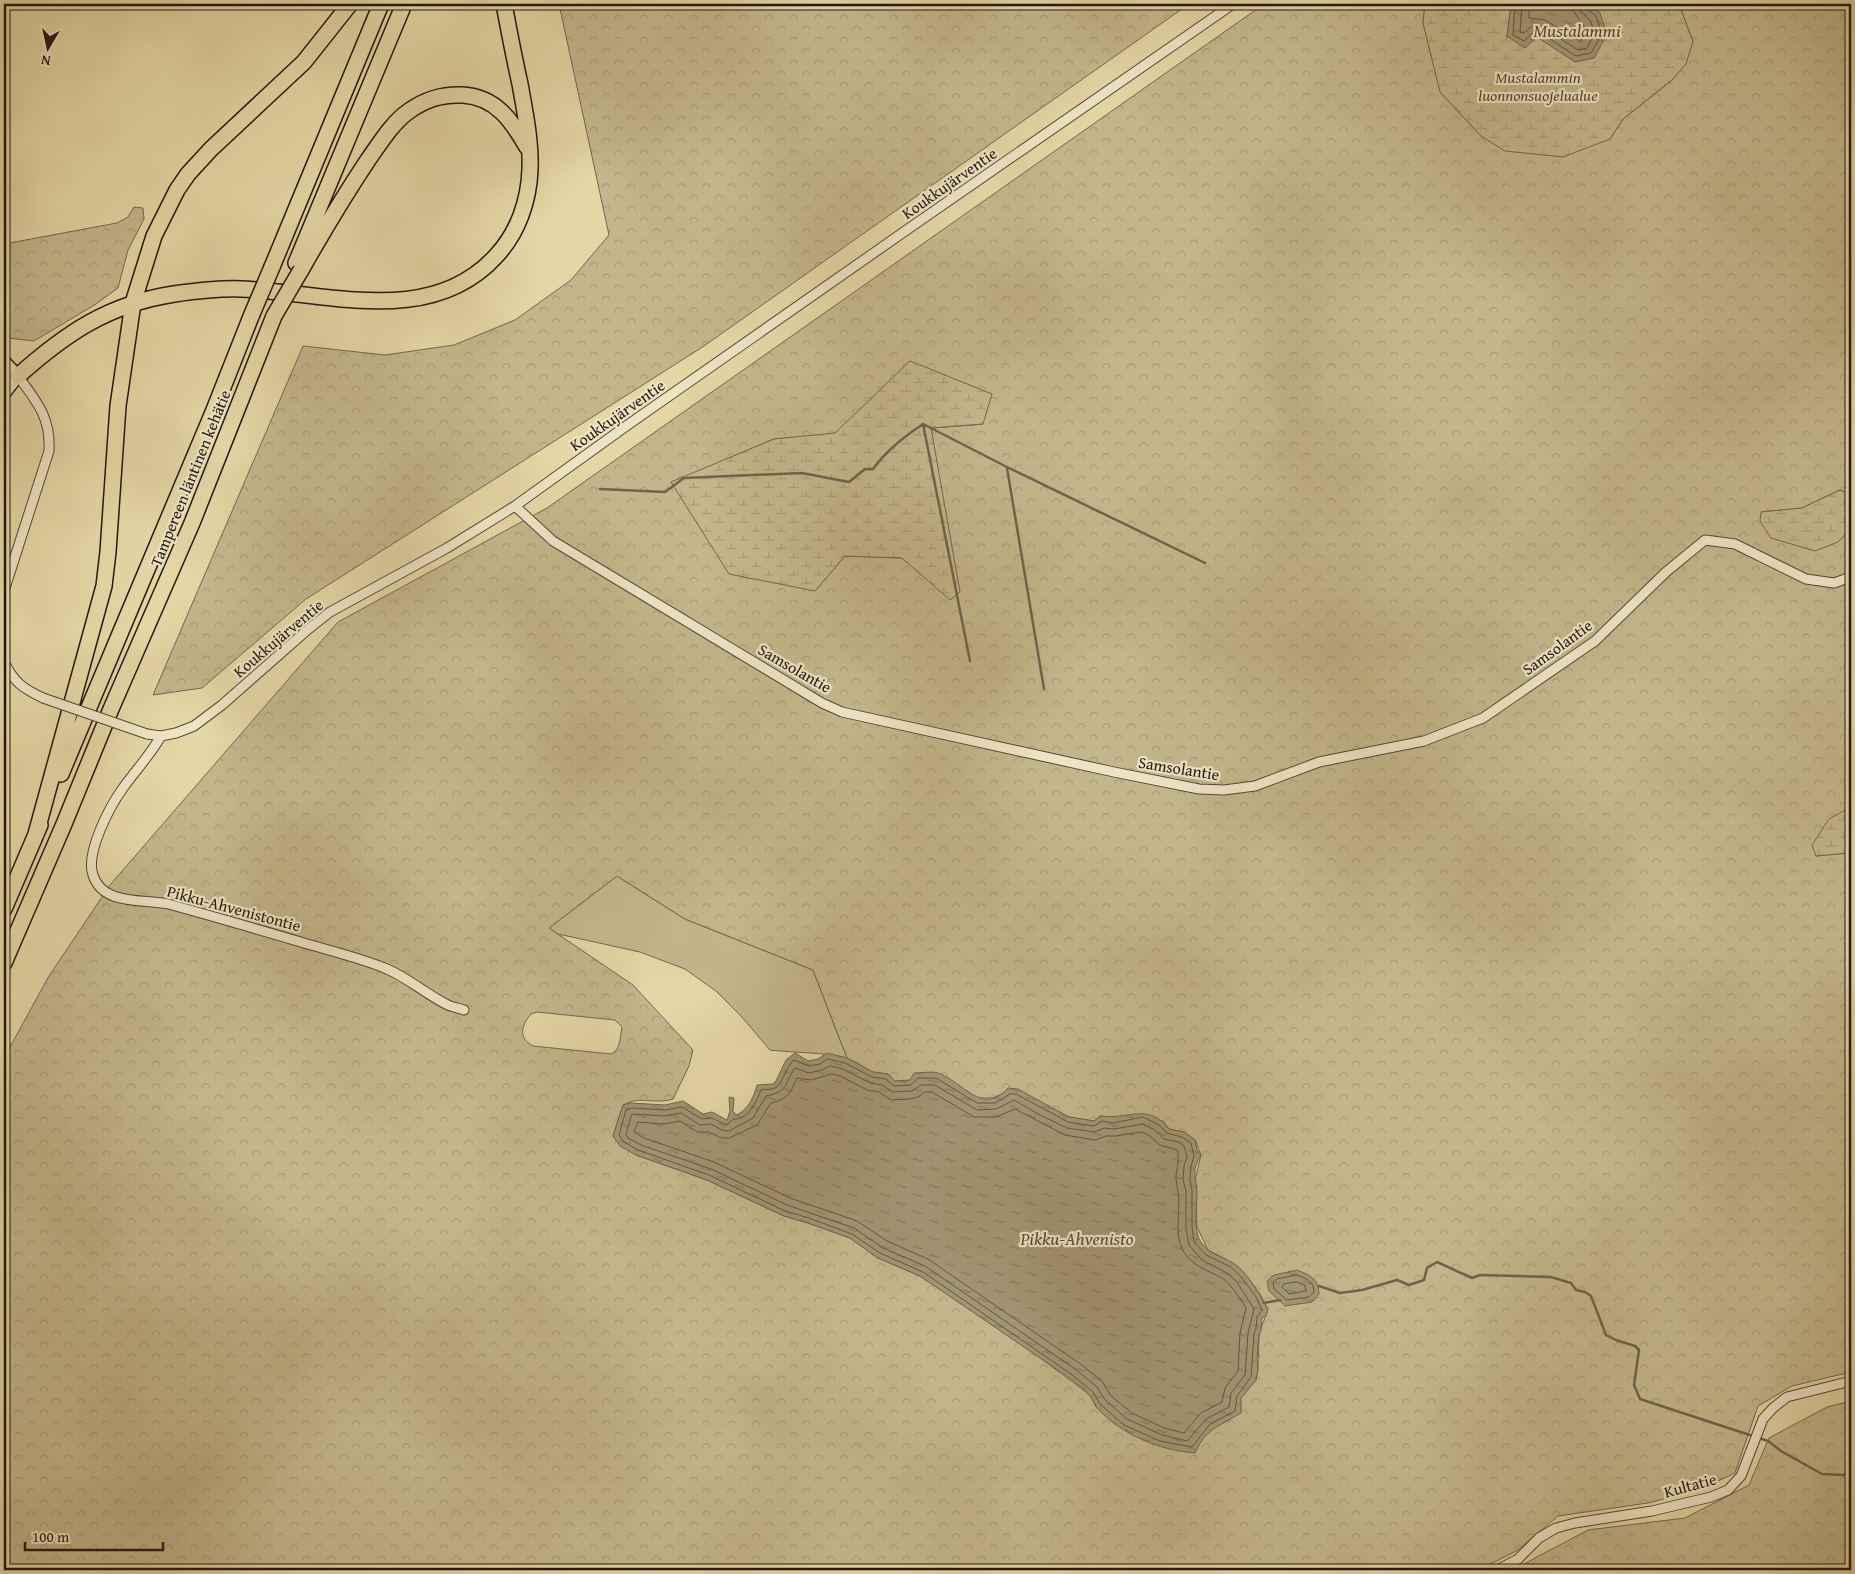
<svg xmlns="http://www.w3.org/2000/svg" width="1855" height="1574" viewBox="0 0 1855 1574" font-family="'Gentium Book Plus',serif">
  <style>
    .green { fill: #c3b68c; stroke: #73664e }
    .forest { fill: url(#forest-crowns); stroke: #73664e; fill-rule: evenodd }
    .wetland { fill: url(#wetland-marsh); stroke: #73664e }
    .water { fill: url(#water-ripples); stroke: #6f634c }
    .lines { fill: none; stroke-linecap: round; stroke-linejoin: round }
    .shore { stroke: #625642; stroke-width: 1 }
    .stream { stroke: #6f634c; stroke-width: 2.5 }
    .street-casing { stroke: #534736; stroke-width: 11 }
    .secondary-casing { stroke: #231711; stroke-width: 14 }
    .highway-casing { stroke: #231711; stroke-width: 18 }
    .street { stroke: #ede4c4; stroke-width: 9 }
    .secondary { stroke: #ede4c4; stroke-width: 11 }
    .highway { stroke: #e4d6a5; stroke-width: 15 }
    .street-bridge-casing { stroke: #534736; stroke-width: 11; stroke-linecap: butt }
    .highway-bridge-casing { stroke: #231711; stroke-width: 18; stroke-linecap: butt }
    .street-bridge { stroke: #ede4c4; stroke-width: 9 }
    .highway-bridge { stroke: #e4d6a5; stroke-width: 15 }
    .labels { text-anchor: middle; stroke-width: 4.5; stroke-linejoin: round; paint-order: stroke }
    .park-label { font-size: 16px; font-style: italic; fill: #534736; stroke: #ede4c4 }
    .street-label { font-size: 16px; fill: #231711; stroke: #ede4c4 }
    .water-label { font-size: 18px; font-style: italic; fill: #564938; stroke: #ede4c4 }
  </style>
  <defs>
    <pattern id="forest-crowns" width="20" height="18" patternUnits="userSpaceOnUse" patternTransform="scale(1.25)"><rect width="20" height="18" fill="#c3b68c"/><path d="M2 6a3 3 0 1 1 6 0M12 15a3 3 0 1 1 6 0" fill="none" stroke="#a79c78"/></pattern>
    <pattern id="wetland-marsh" width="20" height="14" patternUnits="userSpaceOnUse" patternTransform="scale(1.25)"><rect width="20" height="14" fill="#c3b68c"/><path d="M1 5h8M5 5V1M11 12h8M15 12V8" fill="none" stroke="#a79c78"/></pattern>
    <pattern id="water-ripples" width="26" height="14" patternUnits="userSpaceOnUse" patternTransform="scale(1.25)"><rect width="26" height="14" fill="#a29573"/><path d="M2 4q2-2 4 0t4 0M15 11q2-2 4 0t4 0" fill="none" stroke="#84795d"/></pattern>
  </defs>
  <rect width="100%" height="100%" fill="#e4d6a5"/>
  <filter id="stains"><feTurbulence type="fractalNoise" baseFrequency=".004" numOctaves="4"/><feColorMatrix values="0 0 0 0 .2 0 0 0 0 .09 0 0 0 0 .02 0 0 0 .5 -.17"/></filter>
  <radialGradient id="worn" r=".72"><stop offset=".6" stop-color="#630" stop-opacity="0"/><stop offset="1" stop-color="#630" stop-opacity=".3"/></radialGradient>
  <!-- green -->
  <path class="green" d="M 617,876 L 685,919 L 813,970 L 847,1058 C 822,1052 795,1053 770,1050 L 741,1016 L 716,991 L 685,969 L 640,952 L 558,934 L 549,928 Z"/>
  <!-- forest -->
  <path class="forest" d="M 559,4 L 1189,4 L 704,346 L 306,599 L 202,688 L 153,695 L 303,346 L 385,355 L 454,345 L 515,320 L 571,280 L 609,235 Z
    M 1264,4 L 1425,4 L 1423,23 L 1441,93 L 1481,136 L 1610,139 L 1623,119 L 1672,80 L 1693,42 L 1679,4 L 1851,4 L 1851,495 L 1840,490 L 1802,508 L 1761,512 L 1838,542 L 1851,529 L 1851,807 L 1848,808 L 1816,856 L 1849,853 L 1851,855 L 1851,1372 L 1792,1386 L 1758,1406 L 1735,1473 L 1699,1490 L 1648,1503 L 1558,1516 L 1518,1550 L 1479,1570 L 4,1570 L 4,1058 L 49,976 L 110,885 L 338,622 L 547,508 ZM 983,424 L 931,428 L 939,481 L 951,600 L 902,558 L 845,556 L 815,591 L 671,483 L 774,439 ZM 617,876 L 685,919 L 813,970 L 847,1058 L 873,1072 L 888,1074 L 895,1081 L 948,1079 L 978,1098 L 993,1098 L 1004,1093 L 1044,1104 L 1069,1117 L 1094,1121 L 1101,1116 L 1113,1118 L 1128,1116 L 1163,1121 L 1169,1129 L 1184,1132 L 1195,1140 L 1201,1155 L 1195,1180 L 1197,1227 L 1208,1250 L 1233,1263 L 1246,1275 L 1260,1294 L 1268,1309 L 1259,1334 L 1258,1369 L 1256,1380 L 1241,1398 L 1231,1419 L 1213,1428 L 1203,1438 L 1195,1452 L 1096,1407 L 1090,1395 L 1027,1348 L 920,1276 L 878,1258 L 850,1238 L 808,1223 L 784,1216 L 707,1180 L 636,1155 L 613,1136 L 623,1105 C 641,1095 654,1105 673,1099 L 689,1066 L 693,1050 L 633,985 L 549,928 ZM 537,1012 L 615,1020 L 622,1027 C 620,1037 621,1050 611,1054 L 533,1046 C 518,1038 521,1026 531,1014 Z
    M 134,207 L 143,208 L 144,219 L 128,250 L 118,288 L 96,304 L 34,341 L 8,338 L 4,335 L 4,244 L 117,223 L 128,217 Z
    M 1851,1401 L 1851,1570 L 1514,1570 L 1535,1558 L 1588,1530 L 1685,1518 L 1749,1485 L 1769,1438 L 1827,1407 Z"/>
  <!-- wetland -->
  <path class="wetland" d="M 1425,4 L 1511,4 L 1507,37 L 1537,36 L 1600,13 L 1588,4 L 1679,4 L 1693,42 L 1686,64 L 1672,80 L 1623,119 L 1610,139 L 1563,157 L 1505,151 L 1481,136 L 1440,92 L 1423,23 Z
    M 910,361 L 992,394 L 983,424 L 931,428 L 960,592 L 950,600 L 902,558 L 845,556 L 815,591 L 729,574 L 671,482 L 774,439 L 835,433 Z
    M 1840,490 L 1851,495 L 1851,529 L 1838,542 L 1815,551 L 1771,538 L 1760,521 L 1761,512 L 1802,508 Z
    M 1851,807 L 1851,855 L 1849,853 L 1816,856 L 1812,845 L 1829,819 Z"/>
  <!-- water -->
  <path class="water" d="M 1511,4 L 1588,4 L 1600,13 L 1607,34 L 1594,58 L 1575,62 L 1537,37 L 1525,48 L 1507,36 Z
    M 795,1053 L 808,1061 L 818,1059 L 827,1053 L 847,1058 L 873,1072 L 888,1074 L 895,1081 L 910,1080 L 914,1073 C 921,1073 931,1071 938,1073 C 962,1081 982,1117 1008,1088 L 1018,1089 L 1069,1117 L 1094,1121 L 1100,1116 C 1129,1120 1148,1102 1169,1129 L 1184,1132 L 1195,1140 L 1197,1150 L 1201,1155 C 1199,1159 1196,1164 1195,1169 C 1194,1178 1197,1184 1197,1192 C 1197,1205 1193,1232 1201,1242 C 1209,1254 1221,1256 1233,1263 C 1248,1272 1259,1295 1268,1309 L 1266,1316 L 1262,1318 L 1261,1331 L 1259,1334 L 1257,1359 L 1258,1369 L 1256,1380 L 1241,1398 L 1241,1413 C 1221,1425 1205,1429 1195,1453 C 1159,1450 1122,1435 1097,1408 C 1094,1404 1093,1399 1089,1395 C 1084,1388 1075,1383 1068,1377 L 920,1276 L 878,1258 L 850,1238 L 808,1223 L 784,1216 L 707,1180 L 636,1155 L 620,1146 L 613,1136 L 623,1105 L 631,1103 L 665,1105 L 683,1101 L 703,1114 L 712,1112 L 727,1120 L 730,1111 L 729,1097 L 734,1098 L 733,1112 L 737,1115 C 749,1108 754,1097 757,1085 L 773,1084 L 776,1081 L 786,1060 Z
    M 1297,1270 C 1310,1275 1319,1279 1319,1294 L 1312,1302 L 1285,1306 L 1269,1291 L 1267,1281 L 1274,1275 Z"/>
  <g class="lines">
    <!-- shore -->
    <path class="shore" d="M 1515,4 L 1513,35 L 1524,41 L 1533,33 L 1539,32 L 1576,56 L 1591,53 L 1602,34 L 1596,16 L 1587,9 L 1586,4
      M 1522,4 L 1520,32 L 1524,33 L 1532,26 L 1541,26 L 1578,50 L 1587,48 L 1595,33 L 1590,20 L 1581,12 L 1580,4
      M 1529,4 L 1529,18 L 1545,20 L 1581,42 L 1586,31 C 1583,20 1573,16 1572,4
      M 828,1059 L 845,1063 L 872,1077 L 886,1079 L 894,1086 L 911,1085 L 918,1078 L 936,1078 L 977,1103 L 995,1103 L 1010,1094 L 1016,1094 L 1068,1122 L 1094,1126 L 1102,1121 L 1113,1123 L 1143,1117 L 1159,1125 L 1167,1133 L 1182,1137 L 1191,1143 L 1194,1156 L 1191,1166 L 1190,1180 L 1192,1190 L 1192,1227 L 1194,1242 L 1206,1255 L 1231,1267 L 1242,1278 L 1256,1297 L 1262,1310 L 1257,1317 L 1256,1329 L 1254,1334 L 1251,1377 L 1237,1396 L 1235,1411 L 1210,1424 L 1192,1447 L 1160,1441 L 1124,1425 L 1100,1404 L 1093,1392 L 1071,1374 L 923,1272 L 880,1253 L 852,1234 L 809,1218 L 785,1211 L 709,1175 L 638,1150 L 624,1142 L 619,1135 L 626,1110 L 632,1108 L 665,1110 L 682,1107 L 702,1119 L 712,1118 L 724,1124 L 728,1124 L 733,1119 C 749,1120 756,1102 761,1090 C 765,1089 771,1090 775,1088 C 783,1085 785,1067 794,1060 L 809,1066 L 820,1064 Z
      M 830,1066 L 843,1069 L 870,1083 L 882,1085 L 893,1092 L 912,1091 L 921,1085 L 935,1085 L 977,1110 L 996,1109 L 1014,1100 L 1038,1114 L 1067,1128 L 1095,1132 L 1104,1128 L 1114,1129 L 1143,1124 L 1155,1130 L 1164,1139 L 1179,1142 L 1184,1146 L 1187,1157 L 1184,1166 L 1183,1180 L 1186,1191 L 1186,1228 L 1189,1245 L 1202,1260 L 1227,1273 L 1237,1282 L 1254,1309 L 1248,1333 L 1245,1375 L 1231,1393 L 1229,1407 L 1206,1419 L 1187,1441 L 1162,1435 L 1127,1419 L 1105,1400 L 1097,1387 L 1075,1369 L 925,1266 L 883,1248 L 854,1228 L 787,1205 L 711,1169 L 641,1145 L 628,1138 L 626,1134 L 631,1116 L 633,1114 L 664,1116 L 681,1113 L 700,1125 L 711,1124 L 722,1130 L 729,1131 L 753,1118 L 766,1096 C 788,1092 784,1084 795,1068 L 809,1073 L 822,1070 Z
      M 832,1074 L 840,1076 L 867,1090 L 879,1092 L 891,1100 L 909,1099 L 918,1097 L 925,1092 L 932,1092 L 974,1117 L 996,1117 L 1015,1109 L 1065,1135 L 1095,1140 L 1106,1136 L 1115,1136 L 1142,1132 L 1150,1136 L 1160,1145 L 1177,1150 C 1180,1159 1177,1167 1176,1176 C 1176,1182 1177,1186 1178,1192 C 1181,1210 1174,1232 1182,1249 C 1190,1265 1207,1270 1222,1278 C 1230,1283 1241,1300 1246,1308 L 1240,1333 L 1238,1371 L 1225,1388 L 1222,1402 L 1201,1413 L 1184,1433 L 1164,1428 L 1132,1413 L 1111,1396 L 1102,1381 L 1079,1363 L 928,1259 L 887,1241 L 857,1221 L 790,1198 L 714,1162 L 644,1138 L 634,1132 L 638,1122 L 664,1124 L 680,1121 L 697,1132 L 709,1132 L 721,1138 L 729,1138 L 757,1125 L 771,1103 C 789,1099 790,1093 797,1078 L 811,1080 Z
      M 1297,1275 C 1305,1278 1314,1281 1314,1292 L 1309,1297 L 1287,1300 L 1274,1289 L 1273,1283 L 1277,1279 Z
      M 1296,1282 L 1305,1285 L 1306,1291 L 1289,1294 L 1282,1287 L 1284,1284 Z"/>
    <!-- stream -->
    <path class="stream" d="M 923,424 L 1007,467 L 1205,563
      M 923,424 L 970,661
      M 1007,468 L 1044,689
      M 600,489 L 665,492 L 684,478 L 802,473 L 849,482 L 865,469 L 873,469 C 887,450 904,437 923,424
      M 1319,1286 L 1340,1293 L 1362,1290 L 1397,1280 L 1409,1285 L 1424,1280 L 1427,1268 L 1437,1262 L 1472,1278 L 1480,1275 L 1551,1277 L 1571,1283 L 1576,1290 L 1585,1292 L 1591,1296 L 1606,1335 L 1616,1340 L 1635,1346 L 1639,1350 L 1634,1385 L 1640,1399 L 1768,1441 L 1781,1451 L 1822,1474 L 1843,1475 L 1851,1473
      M 1264,1303 L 1280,1300"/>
    <defs>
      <path id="street" d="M 515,506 L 553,541 L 822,703 L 842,712 L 1114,772 L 1199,789 L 1224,790 L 1255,786 L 1319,762 L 1424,741 L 1483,718 L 1595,641 L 1666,572 L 1705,540 L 1735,544 L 1806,579 L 1834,583 L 1851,577
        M 4,591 L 49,451 C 51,418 37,402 18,376
        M 4,662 C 14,682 22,688 43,698
        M 147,734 L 161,736 L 176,733 L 194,726 L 222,705 L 306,631 L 330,612 L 447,548 L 515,506 L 629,424 L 908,229 L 1233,4
        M 161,736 C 151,754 136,770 123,788 C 110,806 85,853 93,875 C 103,907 146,898 172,905 C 216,917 260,930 304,943 C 331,951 361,958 387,969 C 408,978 426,994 446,1004 C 451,1007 458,1008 464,1010
        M 1497,1570 L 1518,1559 L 1539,1538 L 1556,1528 L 1575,1523 L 1652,1511 L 1711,1497 L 1728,1490 L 1741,1476 L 1763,1419 L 1773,1408 L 1787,1397 L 1851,1381"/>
      <path id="secondary" d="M 4,361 L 18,376 L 4,394"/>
      <path id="highway" d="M 296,263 L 404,4
        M 272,267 L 381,4
        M 301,270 C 322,233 344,196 368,160 C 380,143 392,123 409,111 C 426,99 442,94 463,95 C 496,97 512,121 527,147
        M 18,376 C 66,333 109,304 174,294 C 196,291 219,288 241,289 C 326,292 431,329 497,255 C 518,232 529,201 530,169 C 531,141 525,112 520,84 C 514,57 509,31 504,4
        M 61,774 L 214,410 L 252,314
        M 36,834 L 104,586 L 108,552 L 118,406 L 133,303 L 154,236 L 177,190 L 188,174 L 211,149 L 304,62 L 350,4
        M 4,909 L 40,825
        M 4,963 L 64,824 L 111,709 L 192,523 L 274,316"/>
    </defs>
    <!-- street casing -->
    <use href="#street" class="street-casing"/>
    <!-- secondary casing -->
    <use href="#secondary" class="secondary-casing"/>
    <!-- highway casing -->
    <use href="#highway" class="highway-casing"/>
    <!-- street -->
    <use href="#street" class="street"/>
    <!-- secondary -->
    <use href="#secondary" class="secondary"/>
    <!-- highway -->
    <use href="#highway" class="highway"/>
    <defs>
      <path id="street-bridge" d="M 43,698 L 147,734"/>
      <path id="highway-bridge" d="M 252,314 L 272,267
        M 274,316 L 301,270"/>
    </defs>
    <!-- street-bridge casing -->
    <use href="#street-bridge" class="street-bridge-casing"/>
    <!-- highway-bridge casing -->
    <use href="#highway-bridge" class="highway-bridge-casing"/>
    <!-- street-bridge -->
    <use href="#street-bridge" class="street-bridge"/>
    <!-- highway-bridge -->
    <use href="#highway-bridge" class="highway-bridge"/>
  </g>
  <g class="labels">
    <!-- park labels -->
    <g class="park-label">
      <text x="1538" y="83">Mustalammin<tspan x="1538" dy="18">luonnonsuojelualue</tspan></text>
    </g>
    <!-- street labels -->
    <g class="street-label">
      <text transform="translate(949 183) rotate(-35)" y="6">Koukkujärventie</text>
      <text transform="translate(617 415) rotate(-35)" y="6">Koukkujärventie</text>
      <text transform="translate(190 478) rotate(-68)" y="6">Tampereen läntinen kehätie</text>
      <text transform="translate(278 638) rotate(-40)" y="6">Koukkujärventie</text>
      <text transform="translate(1557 647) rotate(-36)" y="6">Samsolantie</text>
      <text transform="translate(795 668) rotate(30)" y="6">Samsolantie</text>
      <text transform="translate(1179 768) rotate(9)" y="6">Samsolantie</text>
      <text transform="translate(234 908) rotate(15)" y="6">Pikku-Ahvenistontie</text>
      <text transform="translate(1690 1485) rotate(-15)" y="6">Kultatie</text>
    </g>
    <!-- water labels -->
    <g class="water-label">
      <text x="1577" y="37">Mustalammi</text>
      <text x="1077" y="1245">Pikku-Ahvenisto</text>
    </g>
  </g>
  <!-- margin -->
  <rect width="1855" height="1574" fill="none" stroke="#e4d6a5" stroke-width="20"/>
  <rect x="5" y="5" width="1845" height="1564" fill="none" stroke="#231711" stroke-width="2.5"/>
  <rect x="10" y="10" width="1835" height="1554" fill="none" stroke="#231711"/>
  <!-- north arrow -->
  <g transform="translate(48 48) rotate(189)" stroke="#ede4c4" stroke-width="4" paint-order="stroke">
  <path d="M0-4L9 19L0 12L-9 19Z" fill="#231711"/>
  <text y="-8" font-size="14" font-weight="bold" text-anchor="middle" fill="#231711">N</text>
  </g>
  <!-- scale -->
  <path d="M25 1542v8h138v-8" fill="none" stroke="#231711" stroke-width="2.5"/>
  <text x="32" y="1542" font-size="15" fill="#231711" stroke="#ede4c4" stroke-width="4" paint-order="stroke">100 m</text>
  <rect width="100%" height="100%" filter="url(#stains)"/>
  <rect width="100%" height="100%" fill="url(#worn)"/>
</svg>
